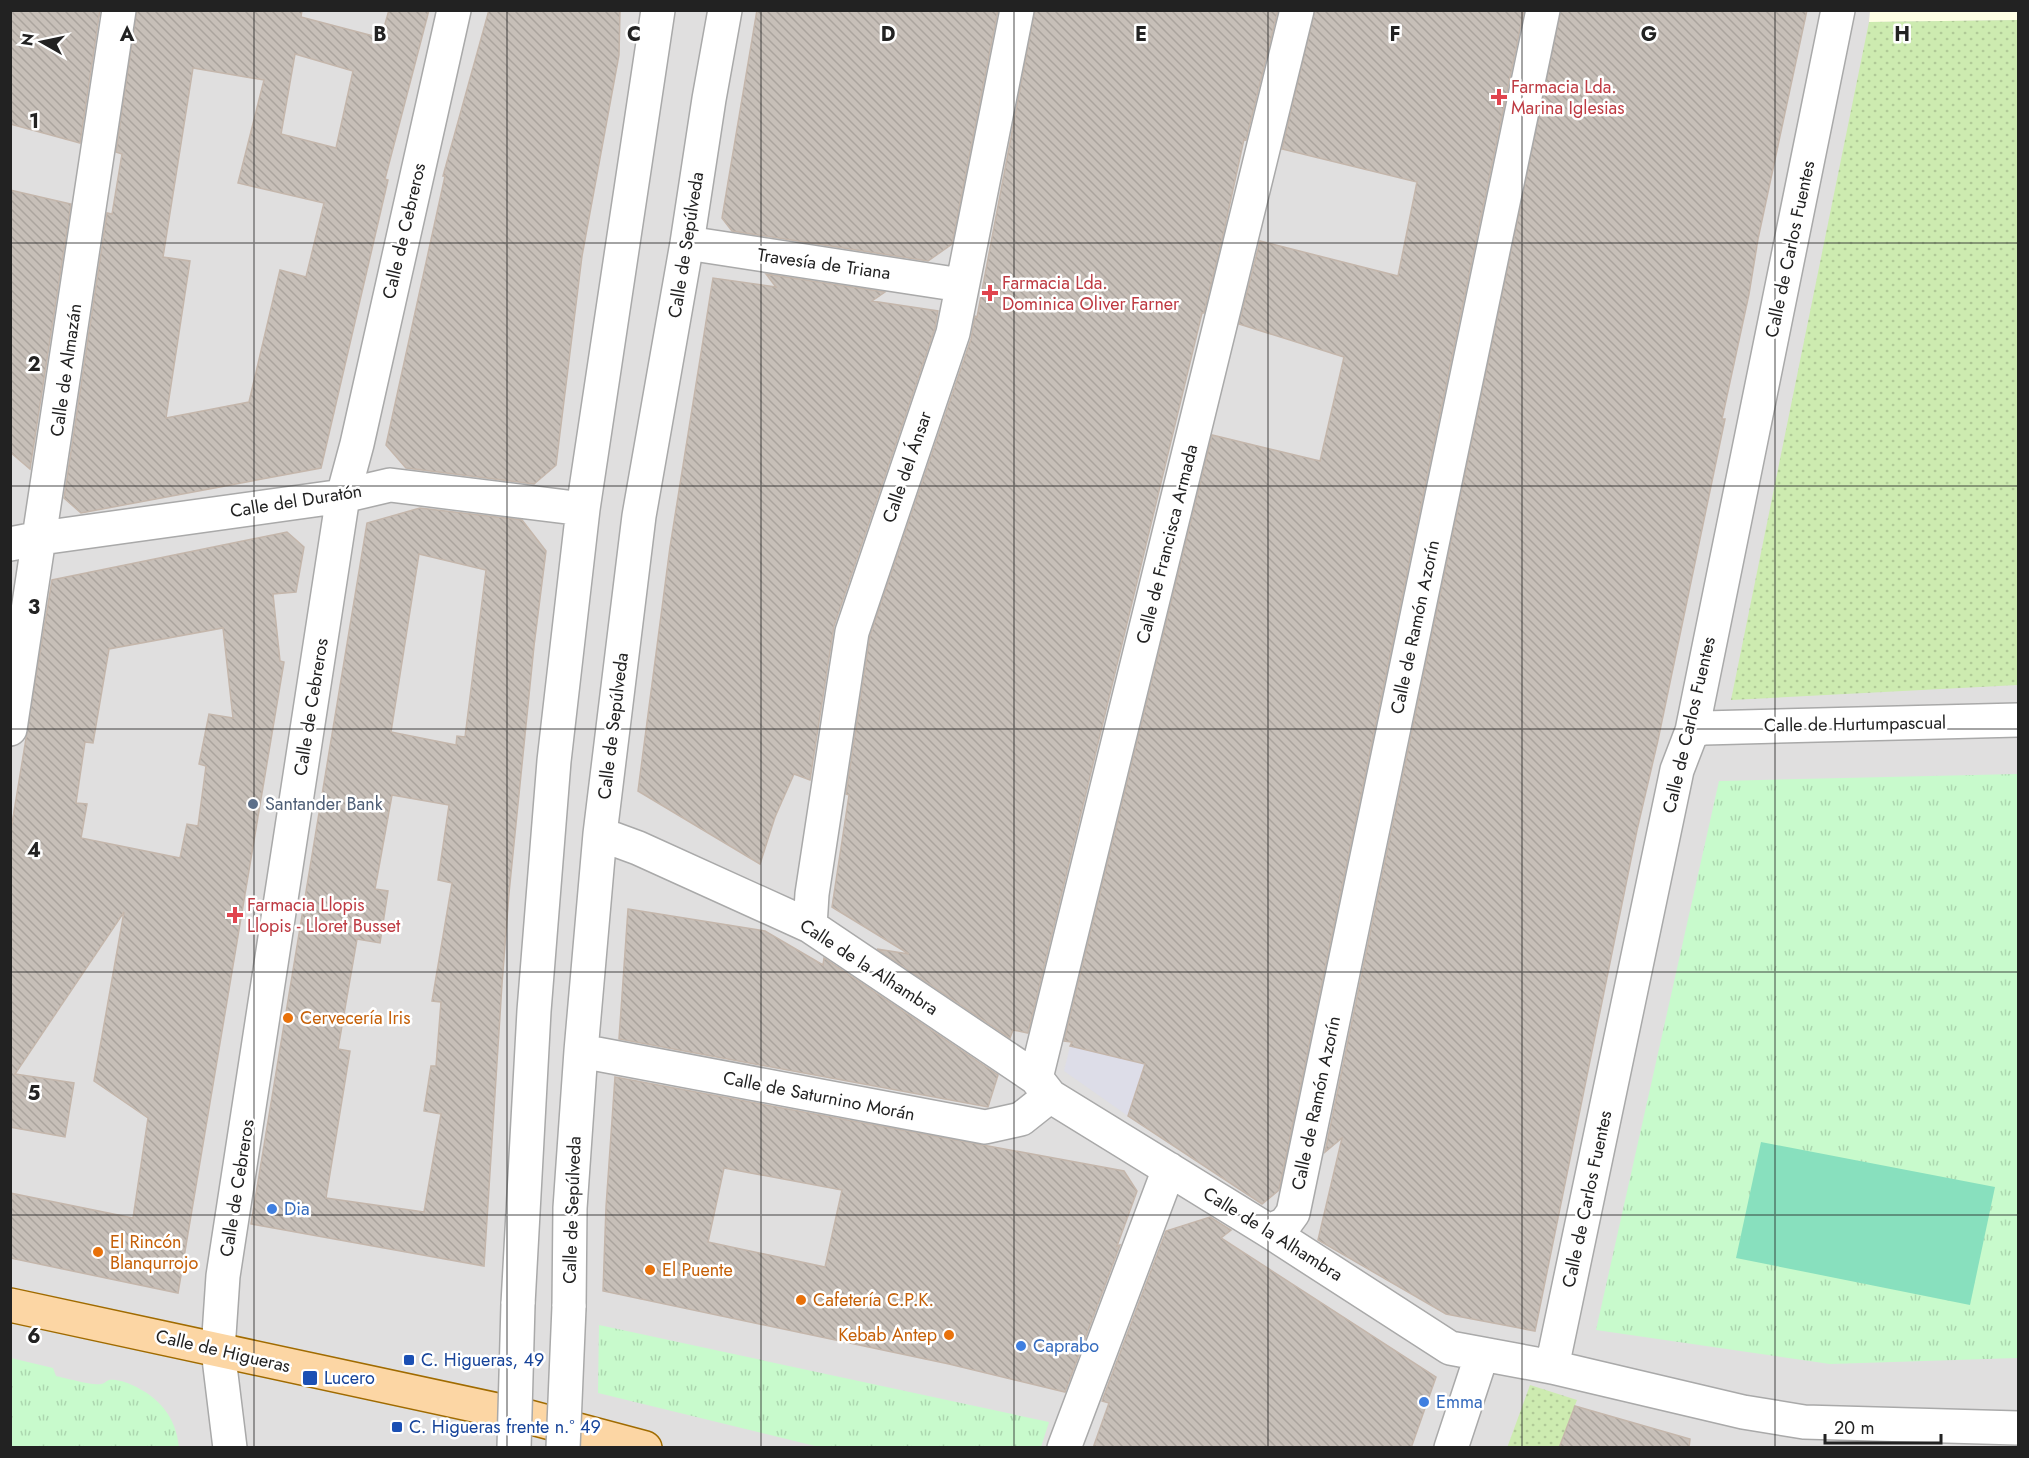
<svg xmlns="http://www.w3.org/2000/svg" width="2029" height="1458" viewBox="0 0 2029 1458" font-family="Jost,sans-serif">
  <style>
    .residential { fill: #e0dfdf }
    .education { fill: #ffffe5 }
    .grass { fill: url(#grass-dots) }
    .park { fill: url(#park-tufts) }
    .pitch { fill: #88e0be }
    .plaza { fill: #dddde8 }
    .building { fill: url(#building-back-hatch); stroke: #c4b6ab; stroke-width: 1.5; fill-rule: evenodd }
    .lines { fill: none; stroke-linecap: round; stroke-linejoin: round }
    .minor-casing { stroke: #a9a9a9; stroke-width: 36 }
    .major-casing { stroke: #a06b00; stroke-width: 36 }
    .minor { stroke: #fff; stroke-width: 33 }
    .major { stroke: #fcd6a4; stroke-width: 33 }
    .minor-bridge-casing { stroke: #a9a9a9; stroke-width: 36; stroke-linecap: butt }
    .minor-bridge { stroke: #fff; stroke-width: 33 }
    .grid { fill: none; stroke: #222; stroke-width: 1.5; stroke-opacity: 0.55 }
    .health-dot { fill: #e0444e; stroke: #fff; stroke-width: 2 }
    .service-dot { fill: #5c6f8a; stroke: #fff; stroke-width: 2 }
    .food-dot { fill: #e8710a; stroke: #fff; stroke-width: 2 }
    .shop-dot { fill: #3f7fe0; stroke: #fff; stroke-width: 2 }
    .transit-dot { fill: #1a4fb4; stroke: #fff; stroke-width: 2 }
    .labels { text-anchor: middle; stroke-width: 5; stroke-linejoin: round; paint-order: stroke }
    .health-label { font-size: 18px; fill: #be3a42; stroke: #fff; text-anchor: start }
    .street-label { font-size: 18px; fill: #222; stroke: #fff }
    .service-label { font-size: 18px; fill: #4e5e75; stroke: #fff; text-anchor: start }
    .food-label { font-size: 18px; fill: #c56008; stroke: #fff; text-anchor: start }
    .shop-label { font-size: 18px; fill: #366cbe; stroke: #fff; text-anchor: start }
    .transit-label { font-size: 18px; fill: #164399; stroke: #fff; text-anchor: start }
    .grid-label { font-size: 20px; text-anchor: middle; font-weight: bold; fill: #222; stroke: #fff; stroke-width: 5; stroke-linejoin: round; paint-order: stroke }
  </style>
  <defs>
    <pattern id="grass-dots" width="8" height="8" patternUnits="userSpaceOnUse" patternTransform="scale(1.5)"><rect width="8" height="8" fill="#cdebb0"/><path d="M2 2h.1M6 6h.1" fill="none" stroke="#b0c997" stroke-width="1.8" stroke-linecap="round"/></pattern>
    <pattern id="park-tufts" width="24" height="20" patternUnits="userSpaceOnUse" patternTransform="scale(1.5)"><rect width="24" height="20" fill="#c8facc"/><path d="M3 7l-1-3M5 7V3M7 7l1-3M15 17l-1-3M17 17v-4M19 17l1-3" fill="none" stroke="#acd6af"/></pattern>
    <pattern id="building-back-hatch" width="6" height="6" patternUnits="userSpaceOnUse" patternTransform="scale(1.5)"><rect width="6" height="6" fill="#c7bfb8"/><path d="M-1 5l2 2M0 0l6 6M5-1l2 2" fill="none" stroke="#aba49e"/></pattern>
  </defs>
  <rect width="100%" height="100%" fill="#f2efe9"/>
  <!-- residential -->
  <path class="residential" d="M 11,11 L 2018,11 L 2018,1447 L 11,1447 Z"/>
  <!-- education -->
  <path class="education" d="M 1870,11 L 2018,11 L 2018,20 L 1869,22 Z"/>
  <!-- grass -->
  <path class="grass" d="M 2018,20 L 2018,685 L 1731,700 L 1869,22 Z
    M 1530,1385 L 1577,1400 L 1559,1447 L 1507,1448 Z"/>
  <!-- park -->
  <path class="park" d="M 2017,774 L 2018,786 L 2018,1358 L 1830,1364 L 1596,1330 L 1719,781 Z
    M 599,1325 L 1049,1422 L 1041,1447 L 819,1447 L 598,1393 Z
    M 11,1358 L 53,1368 L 56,1376 C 65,1378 94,1386 101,1384 C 104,1384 106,1381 109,1380 C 115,1379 126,1382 132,1385 C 159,1397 176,1417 179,1447 L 11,1447 Z"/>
  <!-- pitch -->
  <path class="pitch" d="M 1761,1142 L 1995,1187 L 1970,1305 L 1736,1258 Z"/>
  <!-- plaza -->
  <path class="plaza" d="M 1070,1046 L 1145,1064 L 1128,1116 L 1064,1071 Z"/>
  <!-- building -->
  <path class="building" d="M 10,10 L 100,10 L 80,143 L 10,124 Z
    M 137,10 L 302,10 L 301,17 L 381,38 L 389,10 L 429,10 L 385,179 L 388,180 L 321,468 L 81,513 L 64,498 L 107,213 L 112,214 L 122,154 L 116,152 ZM 295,54 L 353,71 L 336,148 L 281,134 ZM 193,68 L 264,80 L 238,183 L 324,203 L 306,277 L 280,270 L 249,402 L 166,418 L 190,261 L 163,257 Z
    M 489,10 L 620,10 L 619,55 L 582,256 L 556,465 L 534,484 L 406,468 L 386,445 L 445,176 L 443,176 Z
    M 757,10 L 998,10 L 952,244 L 928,261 L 732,231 L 722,218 Z
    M 1035,10 L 1278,10 L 1246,140 L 1244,139 L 1224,231 L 1204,313 L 1202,313 L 1028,1033 L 1013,1030 L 1010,1038 L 877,949 L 909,954 L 832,907 L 849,795 L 846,794 L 870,636 L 971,339 L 975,316 L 977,317 Z
    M 1315,10 L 1524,10 L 1279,1190 L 1262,1204 L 1128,1116 L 1145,1064 L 1070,1046 L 1072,1042 L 1064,1041 L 1212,435 L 1320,461 L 1344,357 L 1239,324 L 1260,241 L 1398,276 L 1417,182 L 1282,149 Z
    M 1561,10 L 1807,10 L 1758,239 L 1749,294 L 1722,419 L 1725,419 L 1658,740 L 1637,830 L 1535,1331 L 1446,1314 L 1318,1240 L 1342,1138 L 1325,1152 Z
    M 10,190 L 71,204 L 30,469 L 10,452 Z
    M 766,274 L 885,292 L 872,301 L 938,311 L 935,328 L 834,626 L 810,780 L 794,774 L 775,817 L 760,864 L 638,791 L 670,547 L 713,278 L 776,287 Z
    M 420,508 L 522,520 L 546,551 L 534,646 L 509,893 L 502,984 L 484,1266 L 251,1224 L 367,523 ZM 419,554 L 486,570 L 465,737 L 457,736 L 456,745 L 391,732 ZM 392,795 L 449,805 L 438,880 L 452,883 L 432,1001 L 441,1002 L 436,1066 L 431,1066 L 424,1111 L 441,1114 L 424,1212 L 326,1198 L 350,1051 L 338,1049 L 357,939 L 380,943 L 388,891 L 375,889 Z
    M 287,532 L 304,547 L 296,592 L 273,594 L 280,661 L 284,662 L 178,1293 L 10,1258 L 10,1193 L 133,1218 L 148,1118 L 94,1081 L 124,912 L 15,1074 L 74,1083 L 65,1137 L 10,1127 L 10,836 L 52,580 ZM 223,628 L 233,718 L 209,714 L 199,764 L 206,766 L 198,826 L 187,824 L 180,858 L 81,838 L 87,804 L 76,803 L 85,742 L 93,743 L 109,649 Z
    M 628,909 L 765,931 L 823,965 L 824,958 L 998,1075 L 988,1107 L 619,1039 Z
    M 615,1077 L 1124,1171 L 1137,1191 L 1117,1246 L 1120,1245 L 1065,1392 L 949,1364 L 603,1291 L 606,1207 ZM 724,1168 L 842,1190 L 825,1267 L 708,1242 Z
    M 1210,1217 L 1231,1230 L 1221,1238 L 1436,1377 L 1411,1448 L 1093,1448 L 1109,1403 L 1102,1401 L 1166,1231 Z
    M 1575,1406 L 1690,1439 L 1689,1448 L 1559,1448 Z"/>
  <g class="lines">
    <defs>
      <path id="minor" d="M 687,243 L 961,285
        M 10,544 L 41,538 L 343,496 L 390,485 L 583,509
        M 10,729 L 119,10
        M 1692,731 L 1704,728 L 2018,720
        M 600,834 L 638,848 L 810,926 L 1036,1078 L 1050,1096 L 1269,1231 L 1450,1348 L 1552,1367 L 1743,1412 L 1804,1422 L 2018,1428
        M 810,926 L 812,894 L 852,632 L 953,333 L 1017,10
        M 581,1051 L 985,1127 L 1021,1119 L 1050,1096
        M 1036,1078 L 1297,10
        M 1269,1231 L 1285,1224 L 1293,1213 L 1543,10
        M 518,1304 L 534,1011 L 554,761 L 583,509 L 658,10
        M 569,1307 L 570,1208 L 581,1051 L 600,834 L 639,516 L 687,243 L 709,99 L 725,10
        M 1552,1367 L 1677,770 L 1692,731 L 1838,10
        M 230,1448 L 218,1350 L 223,1276 L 343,496 L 357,444 L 454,10
        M 1064,1448 L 1169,1169
        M 1451,1448 L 1482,1354"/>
      <path id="major" d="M 10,1305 L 525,1416 L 645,1448"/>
    </defs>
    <!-- minor casing -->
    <use href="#minor" class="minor-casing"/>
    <!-- major casing -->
    <use href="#major" class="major-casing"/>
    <!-- minor -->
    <use href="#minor" class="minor"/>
    <!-- major -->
    <use href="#major" class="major"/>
    <defs>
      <path id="minor-bridge" d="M 514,1448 L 518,1304
        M 563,1448 L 569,1307"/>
    </defs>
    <!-- minor-bridge casing -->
    <use href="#minor-bridge" class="minor-bridge-casing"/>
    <!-- minor-bridge -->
    <use href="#minor-bridge" class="minor-bridge"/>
  </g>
  <!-- grid -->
  <path class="grid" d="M 254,10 L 254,1448M 507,10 L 507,1448M 761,10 L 761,1448M 1014,10 L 1014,1448M 1268,10 L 1268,1448M 1522,10 L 1522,1448M 1775,10 L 1775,1448M 10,243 L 2018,243M 10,486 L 2018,486M 10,729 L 2018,729M 10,972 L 2018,972M 10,1215 L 2018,1215"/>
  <!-- markers -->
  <g class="health-dot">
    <path d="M1496 88h6v6h6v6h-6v6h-6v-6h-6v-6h6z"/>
    <path d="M987 284h6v6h6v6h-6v6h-6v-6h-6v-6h6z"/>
    <path d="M232 906h6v6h6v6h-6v6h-6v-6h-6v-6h6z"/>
  </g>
  <circle class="service-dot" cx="253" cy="804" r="6"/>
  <g class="food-dot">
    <circle cx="288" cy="1018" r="6"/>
    <circle cx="98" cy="1252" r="6"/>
    <circle cx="650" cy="1270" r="6"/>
    <circle cx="801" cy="1300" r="6"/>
    <circle cx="949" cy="1335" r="6"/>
  </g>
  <g class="shop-dot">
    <circle cx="272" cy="1209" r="6"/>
    <circle cx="1021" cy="1346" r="6"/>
    <circle cx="1424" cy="1402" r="6"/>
  </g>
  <g class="transit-dot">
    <rect x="403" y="1354" width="12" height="12" rx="3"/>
    <rect x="302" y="1370" width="16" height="16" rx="3"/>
    <rect x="391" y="1421" width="12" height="12" rx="3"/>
  </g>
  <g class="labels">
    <!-- health labels -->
    <g class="health-label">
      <text x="1511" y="93">Farmacia Lda.<tspan x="1511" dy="21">Marina Iglesias</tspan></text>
      <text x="1002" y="289">Farmacia Lda.<tspan x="1002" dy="21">Dominica Oliver Farner</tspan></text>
      <text x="247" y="911">Farmacia Llopis<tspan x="247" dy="21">Llopis - Lloret Busset</tspan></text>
    </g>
    <!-- street labels -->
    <g class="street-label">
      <text transform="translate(404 231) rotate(-77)" y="6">Calle de Cebreros</text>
      <text transform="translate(686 245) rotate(-81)" y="6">Calle de Sepúlveda</text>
      <text transform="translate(1790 249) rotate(-78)" y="6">Calle de Carlos Fuentes</text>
      <text transform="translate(824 264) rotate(8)" y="6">Travesía de Triana</text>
      <text transform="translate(66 370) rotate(-82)" y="6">Calle de Almazán</text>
      <text transform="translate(907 467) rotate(-71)" y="6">Calle del Ánsar</text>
      <text transform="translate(296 501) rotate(-9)" y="6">Calle del Duratón</text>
      <text transform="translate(1167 544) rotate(-76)" y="6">Calle de Francisca Armada</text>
      <text transform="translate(1415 627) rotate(-78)" y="6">Calle de Ramón Azorín</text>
      <text transform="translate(311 707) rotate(-81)" y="6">Calle de Cebreros</text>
      <text transform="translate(1855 724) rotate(-1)" y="6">Calle de Hurtumpascual</text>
      <text transform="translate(1689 725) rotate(-77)" y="6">Calle de Carlos Fuentes</text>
      <text transform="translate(613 726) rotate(-83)" y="6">Calle de Sepúlveda</text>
      <text transform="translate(869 967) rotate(33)" y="6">Calle de la Alhambra</text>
      <text transform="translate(819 1096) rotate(11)" y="6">Calle de Saturnino Morán</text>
      <text transform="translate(1316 1103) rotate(-78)" y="6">Calle de Ramón Azorín</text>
      <text transform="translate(237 1188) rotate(-81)" y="6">Calle de Cebreros</text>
      <text transform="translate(1587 1199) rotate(-78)" y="6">Calle de Carlos Fuentes</text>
      <text transform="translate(572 1210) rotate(-88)" y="6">Calle de Sepúlveda</text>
      <text transform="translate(1273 1234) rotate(32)" y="6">Calle de la Alhambra</text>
      <text transform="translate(223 1351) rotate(13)" y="6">Calle de Higueras</text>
    </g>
    <!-- service labels -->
    <g class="service-label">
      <text x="265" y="810">Santander Bank</text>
    </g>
    <!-- food labels -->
    <g class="food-label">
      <text x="300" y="1024">Cervecería Iris</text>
      <text x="110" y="1248">El Rincón<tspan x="110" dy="21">Blanqurrojo</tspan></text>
      <text x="662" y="1276">El Puente</text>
      <text x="813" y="1306">Cafetería C.P.K.</text>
      <text x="937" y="1341" text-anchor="end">Kebab Antep</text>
    </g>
    <!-- shop labels -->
    <g class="shop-label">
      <text x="284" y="1215">Dia</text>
      <text x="1033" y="1352">Caprabo</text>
      <text x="1436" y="1408">Emma</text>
    </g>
    <!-- transit labels -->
    <g class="transit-label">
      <text x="421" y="1366">C. Higueras, 49</text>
      <text x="324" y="1384">Lucero</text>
      <text x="409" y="1433">C. Higueras frente n.º 49</text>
    </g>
  </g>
  <g class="grid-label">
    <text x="127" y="41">A</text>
    <text x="380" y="41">B</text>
    <text x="634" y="41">C</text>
    <text x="888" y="41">D</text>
    <text x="1141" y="41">E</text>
    <text x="1395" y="41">F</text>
    <text x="1649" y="41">G</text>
    <text x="1902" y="41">H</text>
    <text x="34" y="128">1</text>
    <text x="34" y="371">2</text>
    <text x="34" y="614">3</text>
    <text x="34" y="857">4</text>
    <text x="34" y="1100">5</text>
    <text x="34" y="1343">6</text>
  </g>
  <!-- border -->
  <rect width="2029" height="1458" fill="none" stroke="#222222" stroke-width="24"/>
  <!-- north arrow -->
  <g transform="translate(42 42) rotate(279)" stroke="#ffffff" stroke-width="4.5" paint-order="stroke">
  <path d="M0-4.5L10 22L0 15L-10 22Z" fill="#222222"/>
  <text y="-9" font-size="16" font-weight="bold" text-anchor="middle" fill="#222222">N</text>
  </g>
  <!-- scale -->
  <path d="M1825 1434v9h116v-9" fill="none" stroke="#222222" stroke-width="3"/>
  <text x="1834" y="1434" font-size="18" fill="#222222" stroke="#ffffff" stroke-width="4.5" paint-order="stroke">20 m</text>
</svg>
